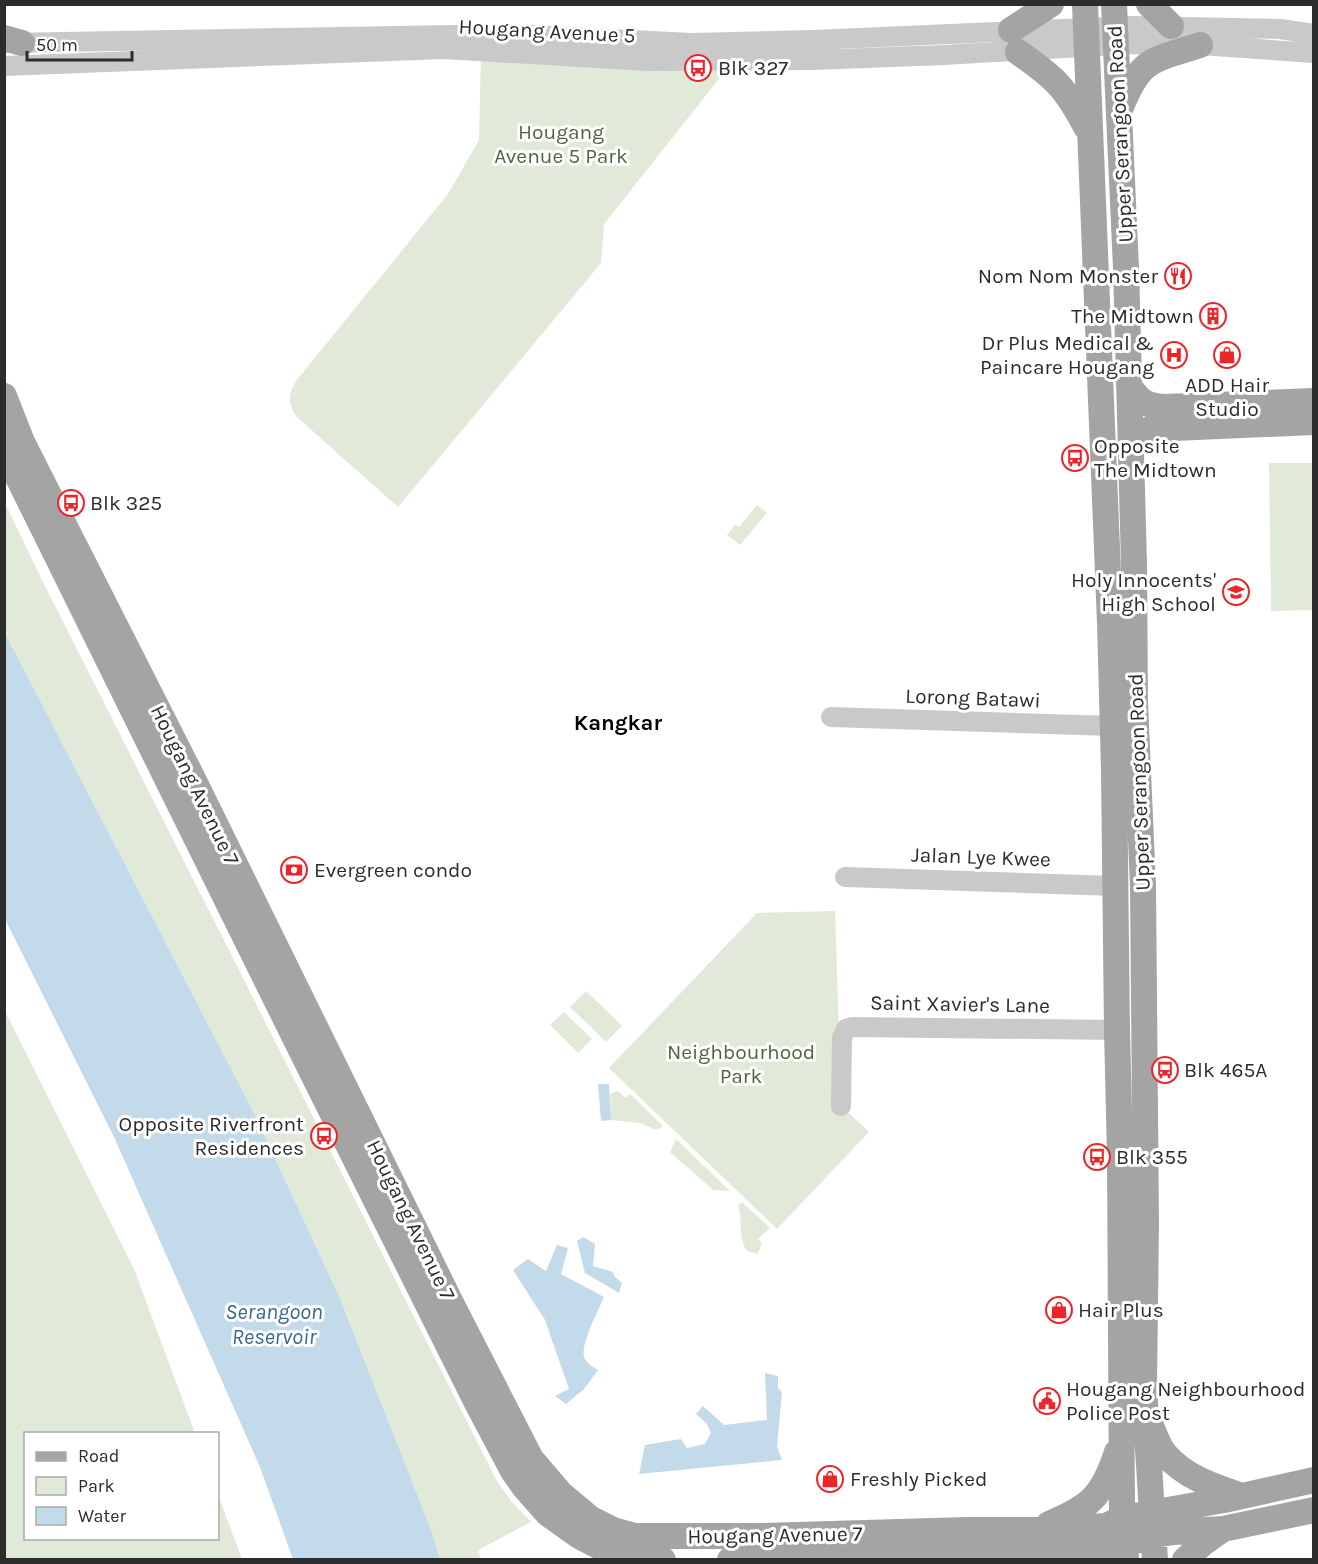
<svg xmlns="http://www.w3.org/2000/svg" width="1318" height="1564" viewBox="0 0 1318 1564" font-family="Karla,sans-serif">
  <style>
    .green { fill: #e1ead8 }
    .water { fill: #c3daeb }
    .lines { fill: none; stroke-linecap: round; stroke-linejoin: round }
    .minor { stroke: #c9c9c9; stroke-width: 20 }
    .major { stroke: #a4a4a4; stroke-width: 26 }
    .labels { text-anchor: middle; stroke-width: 6; stroke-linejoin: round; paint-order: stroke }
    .street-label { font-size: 21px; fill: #2c2c2c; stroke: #fff }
    .poi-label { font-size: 21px; fill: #2c2c2c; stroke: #fff; text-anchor: start }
    .park-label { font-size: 21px; fill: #4c6838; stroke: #fff }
    .neighbourhood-label { font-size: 22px; font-weight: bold; fill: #000; stroke: #fff }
    .water-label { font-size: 22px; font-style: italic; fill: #38698f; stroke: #fff }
  </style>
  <rect width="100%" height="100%" fill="#fff"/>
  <!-- green -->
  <path class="green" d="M 481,55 L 726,70 L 604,224 L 601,263 L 398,507 L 298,418 C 287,405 288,395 296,381 L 448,194 L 479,140 Z
    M 1269,463 L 1313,463 L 1313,610 L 1271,611 Z
    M 4,501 L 43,582 L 498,1483 L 512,1502 L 531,1522 L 478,1550 L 481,1559 L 440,1559 L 432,1532 L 339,1296 L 254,1113 L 5,633 Z
    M 757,505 L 767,513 L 740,545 L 727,535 L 735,525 L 739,527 Z
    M 835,911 L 839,1031 L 836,1101 L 869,1132 L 777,1229 L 609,1068 L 757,913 Z
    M 586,991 L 622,1026 L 606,1042 L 570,1007 Z
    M 4,1009 L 134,1269 L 195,1433 L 26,1434 L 26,1538 L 218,1538 L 218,1495 L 242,1559 L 5,1559 Z
    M 564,1012 L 592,1039 L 578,1053 L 550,1025 Z
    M 618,1091 L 626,1098 L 630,1094 L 662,1125 L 661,1128 L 656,1130 L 640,1123 L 611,1120 L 610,1094 Z
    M 676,1139 L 730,1191 L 713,1190 L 670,1152 Z
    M 742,1202 L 770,1228 L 758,1239 L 762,1243 L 758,1254 L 747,1251 C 738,1238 743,1221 738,1206 Z"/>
  <!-- water -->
  <path class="water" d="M 5,633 L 254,1113 L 339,1296 L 432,1532 L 440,1559 L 293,1559 L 260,1467 L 114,1137 L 5,919 Z
    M 598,1084 L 609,1084 L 611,1120 L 601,1121 Z
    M 583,1237 L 595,1244 L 593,1266 L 613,1272 L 614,1276 L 622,1283 L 619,1293 L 585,1273 L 577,1241 Z
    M 557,1245 L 568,1248 L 561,1274 L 604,1297 C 598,1311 581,1343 584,1357 C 586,1363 593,1367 598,1370 L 584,1389 L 566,1404 L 555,1396 L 569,1389 L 545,1320 L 513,1270 L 528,1259 L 546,1271 Z
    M 765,1373 L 778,1376 L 778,1388 L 782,1392 L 777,1447 L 782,1460 L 639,1474 L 645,1445 L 681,1439 L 687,1448 L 705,1444 L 711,1433 L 707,1424 L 696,1414 L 703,1406 L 724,1425 L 767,1420 Z"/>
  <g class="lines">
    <!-- minor -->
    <path class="minor" d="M 7,43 L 511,34 L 691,43 L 813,40 L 1132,26 L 1280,29 L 1314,34
      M 4,66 L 444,49 L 648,61 L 813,60 L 944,55 L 1133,44 L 1200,45 L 1314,53
      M 831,717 L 1112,726
      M 845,877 L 1115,886
      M 841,1106 L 842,1038 L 846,1029 L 852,1027 L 1117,1030"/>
    <!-- major -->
    <path class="major" d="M 1085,4 L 1110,623 L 1114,770 L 1117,1030 L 1120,1157 L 1122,1508 L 1126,1560
      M 1114,4 L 1126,268 L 1134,564 L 1135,703 L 1143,886 L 1146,1222 L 1144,1386 L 1155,1560
      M 1149,4 L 1171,26
      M 1011,30 L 1051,4
      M 4,38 L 22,43
      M 1018,52 C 1055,78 1065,87 1086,127
      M 1121,107 C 1141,57 1152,61 1200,45
      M 1129,386 C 1141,402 1144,405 1164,407 L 1314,401
      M 4,396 L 22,442 L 192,777 L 451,1303 L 531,1459 L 561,1494 L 591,1519 L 613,1530 L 635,1536 L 758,1536 L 967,1530 L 1035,1530 L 1106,1526 L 1123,1518 L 1224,1500 L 1314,1480
      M 4,449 L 304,1056 L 477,1403 L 513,1471 L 525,1488 L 548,1514 L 579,1536 L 604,1549 L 629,1556 L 663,1560
      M 1131,451 L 1140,435 L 1150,429 L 1314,422
      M 1150,1424 C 1155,1434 1158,1446 1165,1454 C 1186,1478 1213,1486 1242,1496
      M 1049,1524 C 1090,1507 1103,1496 1117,1452
      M 730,1560 L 1052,1552 L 1126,1544 L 1154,1535 L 1174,1532 L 1223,1529 L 1314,1510
      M 1185,1560 L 1202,1544 L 1223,1529"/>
  </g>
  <!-- icons -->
  <defs>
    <symbol id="bus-ring" viewBox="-11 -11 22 22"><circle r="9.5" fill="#fff" stroke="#ea262b" stroke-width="1.5"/><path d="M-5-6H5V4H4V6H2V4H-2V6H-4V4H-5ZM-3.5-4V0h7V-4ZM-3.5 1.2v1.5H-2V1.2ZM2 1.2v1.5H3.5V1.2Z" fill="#ea262b"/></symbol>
    <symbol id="restaurant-ring" viewBox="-11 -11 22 22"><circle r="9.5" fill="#fff" stroke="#ea262b" stroke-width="1.5"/><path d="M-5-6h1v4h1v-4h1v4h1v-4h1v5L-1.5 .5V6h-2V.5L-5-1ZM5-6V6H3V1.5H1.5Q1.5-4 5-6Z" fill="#ea262b"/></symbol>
    <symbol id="building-ring" viewBox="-11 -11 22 22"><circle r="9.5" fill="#fff" stroke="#ea262b" stroke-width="1.5"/><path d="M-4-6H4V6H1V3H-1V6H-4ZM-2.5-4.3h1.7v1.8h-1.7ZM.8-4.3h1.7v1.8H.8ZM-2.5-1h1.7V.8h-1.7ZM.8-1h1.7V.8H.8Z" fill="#ea262b"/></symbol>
    <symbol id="hospital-ring" viewBox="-11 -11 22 22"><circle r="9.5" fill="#fff" stroke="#ea262b" stroke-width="1.5"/><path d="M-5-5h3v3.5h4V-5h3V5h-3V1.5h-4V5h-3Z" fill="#ea262b"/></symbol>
    <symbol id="shop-ring" viewBox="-11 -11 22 22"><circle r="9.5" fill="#fff" stroke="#ea262b" stroke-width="1.5"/><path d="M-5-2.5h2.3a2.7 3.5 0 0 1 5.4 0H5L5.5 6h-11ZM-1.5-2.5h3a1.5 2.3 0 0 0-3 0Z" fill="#ea262b"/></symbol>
    <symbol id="school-ring" viewBox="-11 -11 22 22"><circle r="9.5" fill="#fff" stroke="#ea262b" stroke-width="1.5"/><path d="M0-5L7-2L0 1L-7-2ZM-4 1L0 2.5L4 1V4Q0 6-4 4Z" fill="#ea262b"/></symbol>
    <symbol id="bank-ring" viewBox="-11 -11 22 22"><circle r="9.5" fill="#fff" stroke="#ea262b" stroke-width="1.5"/><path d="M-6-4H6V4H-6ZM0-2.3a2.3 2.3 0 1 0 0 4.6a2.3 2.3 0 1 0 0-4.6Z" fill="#ea262b"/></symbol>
    <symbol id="civic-ring" viewBox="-11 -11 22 22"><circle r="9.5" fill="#fff" stroke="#ea262b" stroke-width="1.5"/><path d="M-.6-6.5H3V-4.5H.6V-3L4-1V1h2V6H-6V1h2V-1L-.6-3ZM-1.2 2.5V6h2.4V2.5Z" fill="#ea262b"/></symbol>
  </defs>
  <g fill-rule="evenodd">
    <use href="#bus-ring" x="683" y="53" width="30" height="30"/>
    <use href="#restaurant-ring" x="1163" y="261" width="30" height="30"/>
    <use href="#building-ring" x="1198" y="301" width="30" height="30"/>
    <use href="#hospital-ring" x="1159" y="340" width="30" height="30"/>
    <use href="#shop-ring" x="1212" y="340" width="30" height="30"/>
    <use href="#bus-ring" x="1060" y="443" width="30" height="30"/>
    <use href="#bus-ring" x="56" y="488" width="30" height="30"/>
    <use href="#school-ring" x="1221" y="577" width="30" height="30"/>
    <use href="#bank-ring" x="279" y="855" width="30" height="30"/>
    <use href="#bus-ring" x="1150" y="1055" width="30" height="30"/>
    <use href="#bus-ring" x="309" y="1121" width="30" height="30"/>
    <use href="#bus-ring" x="1082" y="1142" width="30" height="30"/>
    <use href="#shop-ring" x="1044" y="1295" width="30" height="30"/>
    <use href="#civic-ring" x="1032" y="1386" width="30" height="30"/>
    <use href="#shop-ring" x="815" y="1464" width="30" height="30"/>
  </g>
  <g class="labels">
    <!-- street labels -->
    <g class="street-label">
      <text transform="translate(547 31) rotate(3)" y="7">Hougang Avenue 5</text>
      <text transform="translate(1120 134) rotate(-93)" y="7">Upper Serangoon Road</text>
      <text transform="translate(973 698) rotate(2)" y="7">Lorong Batawi</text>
      <text transform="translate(1139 782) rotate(-92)" y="7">Upper Serangoon Road</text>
      <text transform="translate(195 785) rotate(64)" y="7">Hougang Avenue 7</text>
      <text transform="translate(981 857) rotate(2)" y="7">Jalan Lye Kwee</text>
      <text transform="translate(960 1004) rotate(1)" y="7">Saint Xavier's Lane</text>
      <text transform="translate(411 1220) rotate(64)" y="7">Hougang Avenue 7</text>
      <text transform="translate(775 1535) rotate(-1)" y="7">Hougang Avenue 7</text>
    </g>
    <!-- poi labels -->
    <g class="poi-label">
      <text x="718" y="75">Blk 327</text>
      <text x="1158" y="283" text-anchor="end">Nom Nom Monster</text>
      <text x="1194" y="323" text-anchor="end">The Midtown</text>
      <text x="1154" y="350" text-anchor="end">Dr Plus Medical &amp;<tspan x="1154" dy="24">Paincare Hougang</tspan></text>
      <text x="1227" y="392" text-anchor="middle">ADD Hair<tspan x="1227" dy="24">Studio</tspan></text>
      <text x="1094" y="453">Opposite<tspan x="1094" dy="24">The Midtown</tspan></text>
      <text x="90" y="510">Blk 325</text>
      <text x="1216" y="587" text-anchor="end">Holy Innocents'<tspan x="1216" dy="24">High School</tspan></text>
      <text x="314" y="877">Evergreen condo</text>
      <text x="1184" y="1077">Blk 465A</text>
      <text x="304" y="1131" text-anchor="end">Opposite Riverfront<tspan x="304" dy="24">Residences</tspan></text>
      <text x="1116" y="1164">Blk 355</text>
      <text x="1078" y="1317">Hair Plus</text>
      <text x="1066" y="1396">Hougang Neighbourhood<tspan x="1066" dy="24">Police Post</tspan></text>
      <text x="850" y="1486">Freshly Picked</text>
    </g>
    <!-- park labels -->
    <g class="park-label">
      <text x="561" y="139">Hougang<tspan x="561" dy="24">Avenue 5 Park</tspan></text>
      <text x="741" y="1059">Neighbourhood<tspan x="741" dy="24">Park</tspan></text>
    </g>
    <!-- neighbourhood labels -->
    <g class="neighbourhood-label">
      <text x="618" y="730">Kangkar</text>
    </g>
    <!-- water labels -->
    <g class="water-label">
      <text x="274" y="1319">Serangoon<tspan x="274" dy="25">Reservoir</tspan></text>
    </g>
  </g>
  <!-- border -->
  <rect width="1318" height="1564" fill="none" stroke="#2c2c2c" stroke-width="12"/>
  <!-- legend -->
  <rect x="24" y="1432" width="195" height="108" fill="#ffffff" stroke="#ababab" stroke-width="1.5"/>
  <rect x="36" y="1452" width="30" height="9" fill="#a4a4a4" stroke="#ababab" stroke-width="1.5"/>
  <text x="78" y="1462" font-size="18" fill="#2c2c2c">Road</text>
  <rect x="36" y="1477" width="30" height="18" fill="#e1ead8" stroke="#ababab" stroke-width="1.5"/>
  <text x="78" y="1492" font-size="18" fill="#2c2c2c">Park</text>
  <rect x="36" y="1507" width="30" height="18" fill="#c3daeb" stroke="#ababab" stroke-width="1.5"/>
  <text x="78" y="1522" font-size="18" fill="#2c2c2c">Water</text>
  <!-- scale -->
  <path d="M27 51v9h105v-9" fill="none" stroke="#2c2c2c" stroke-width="3"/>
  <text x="36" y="51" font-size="18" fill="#2c2c2c" stroke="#ffffff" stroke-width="4.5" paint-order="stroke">50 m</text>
</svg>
